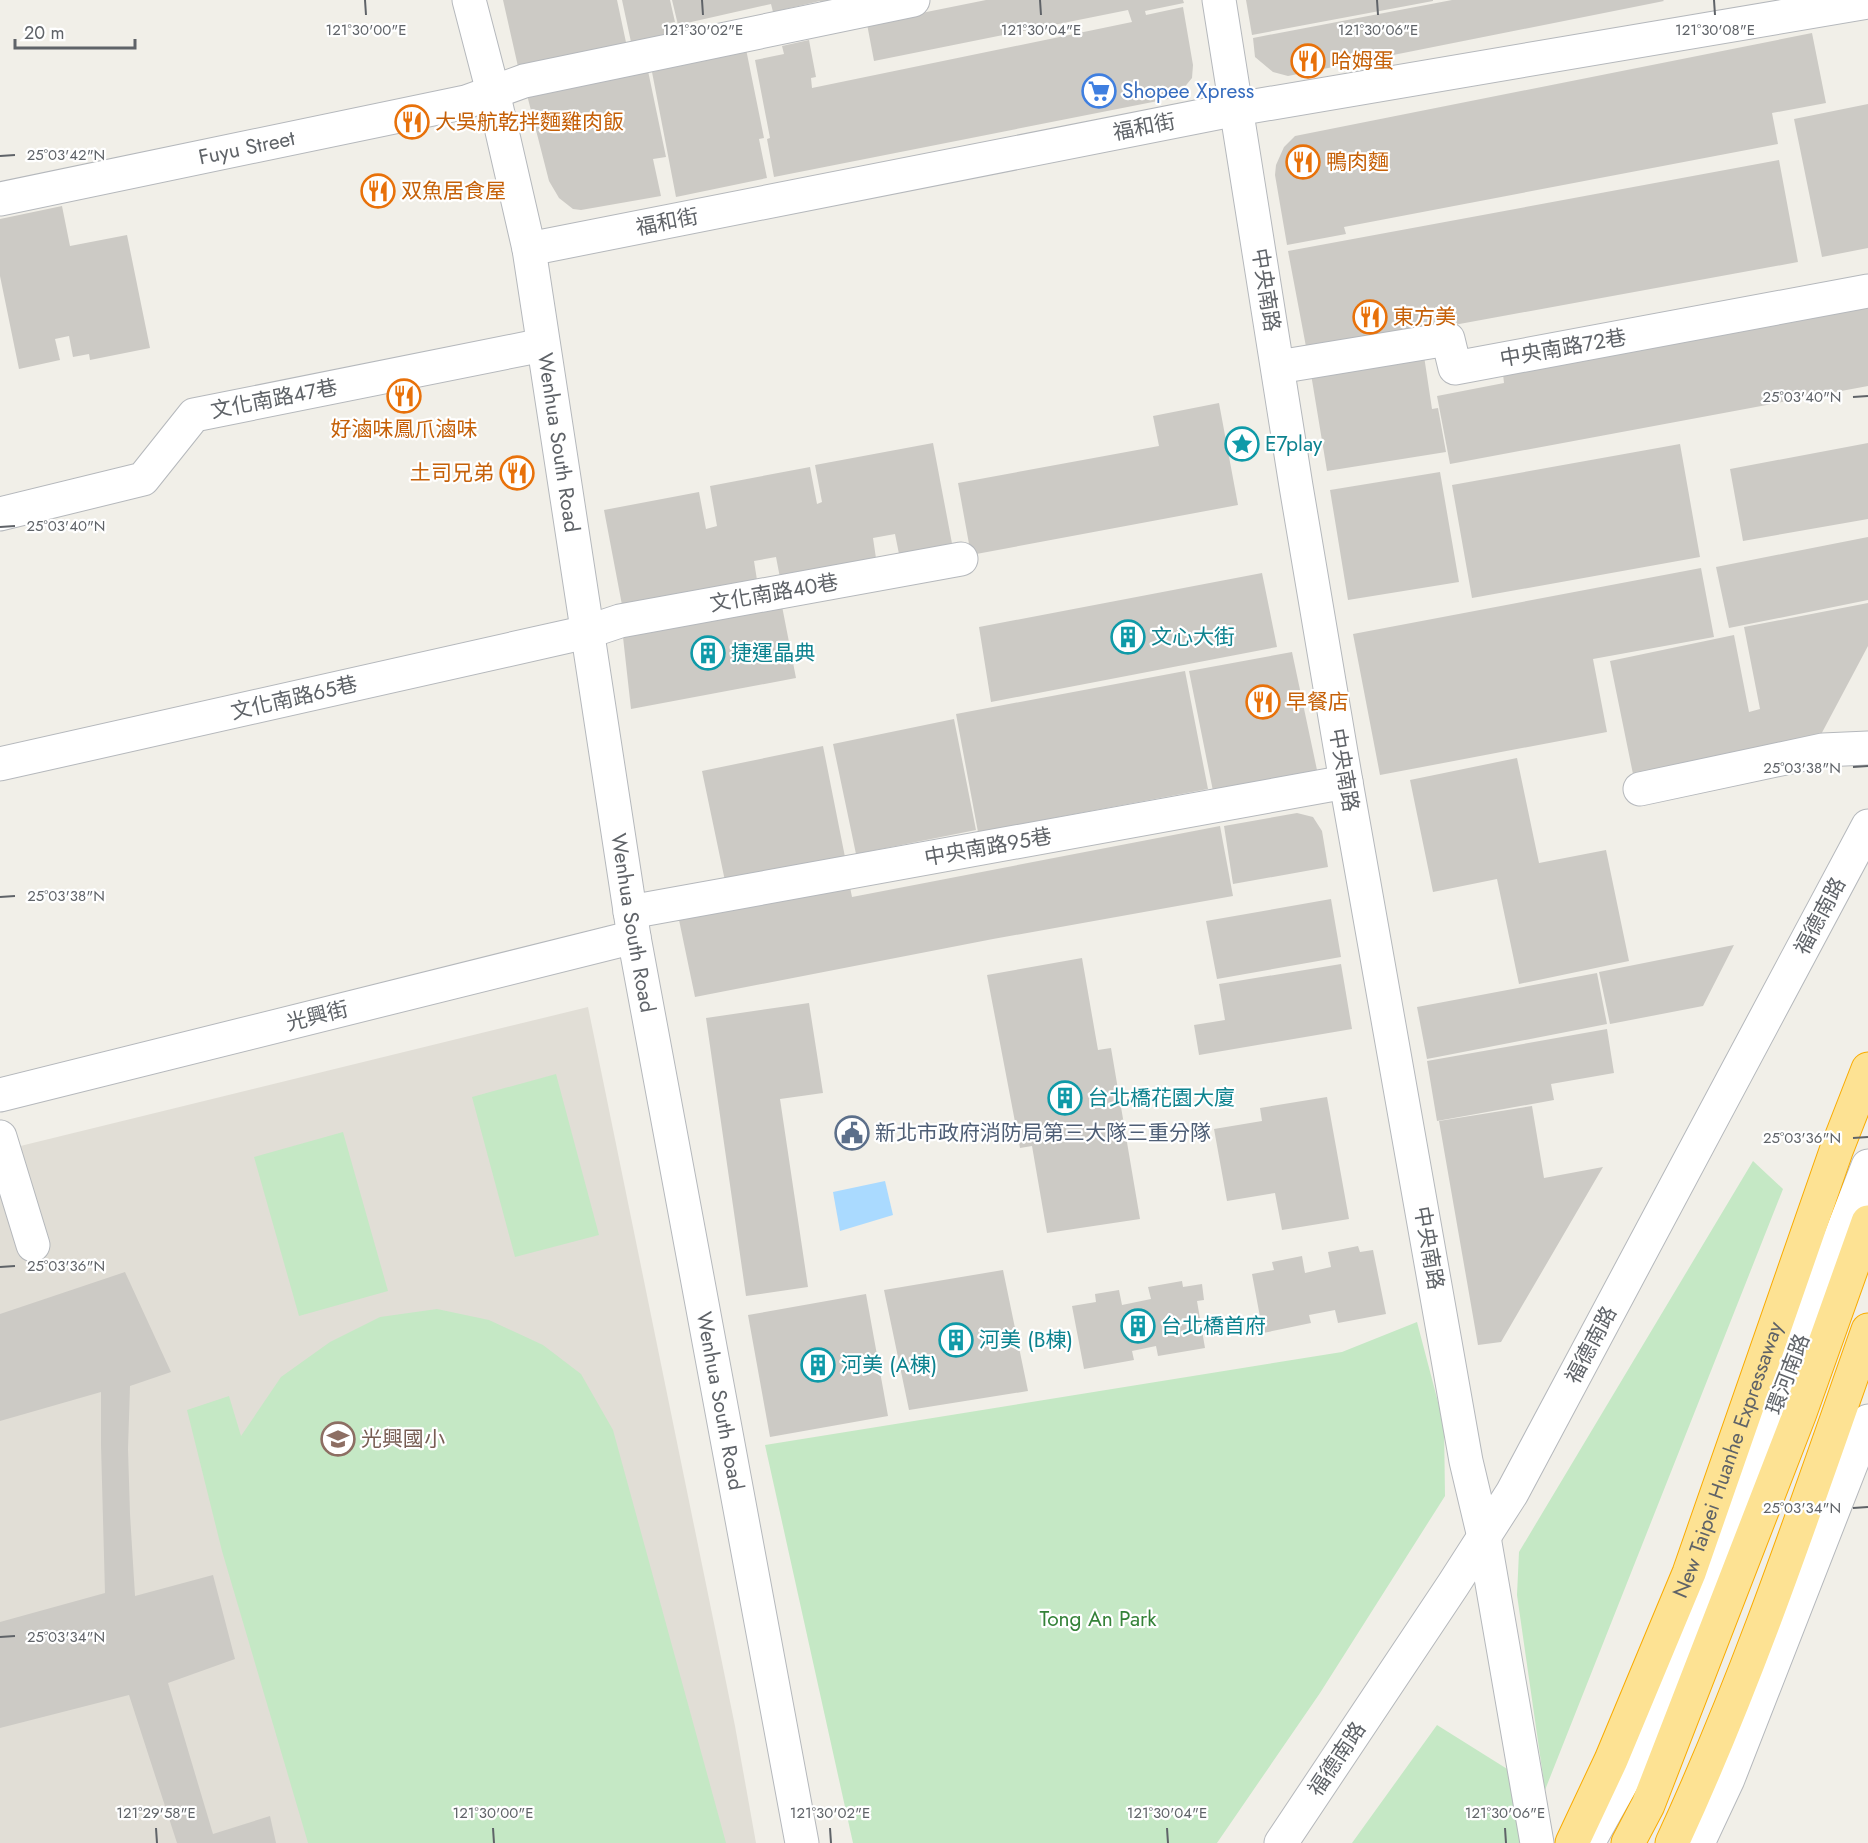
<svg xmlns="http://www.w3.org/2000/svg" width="1868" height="1843" viewBox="0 0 1868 1843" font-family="Jost,'Noto Sans TC',sans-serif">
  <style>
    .education { fill: #e1ded6 }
    .green { fill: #c5e8c5 }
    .water { fill: #aadaff }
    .building { fill: #cccac5 }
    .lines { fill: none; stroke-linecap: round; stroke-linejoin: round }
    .minor-casing { stroke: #b5b8bc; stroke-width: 35 }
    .highway-casing { stroke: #f9ab00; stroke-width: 35 }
    .minor { stroke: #fff; stroke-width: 33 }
    .highway { stroke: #fde293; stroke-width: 33 }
    .ticks { fill: none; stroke: #5f6368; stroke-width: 2 }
    .labels { text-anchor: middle; stroke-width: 4.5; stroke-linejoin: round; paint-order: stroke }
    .food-label { font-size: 21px; fill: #c56008; stroke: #fff; text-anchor: start }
    .shop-label { font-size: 21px; fill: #366cbe; stroke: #fff; text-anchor: start }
    .street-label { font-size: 21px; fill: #5f6368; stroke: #fff }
    .culture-label { font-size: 21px; fill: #0d838f; stroke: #fff; text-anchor: start }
    .service-label { font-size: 21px; fill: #4e5e75; stroke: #fff; text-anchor: start }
    .education-label { font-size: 21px; fill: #785e54; stroke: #fff; text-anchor: start }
    .park-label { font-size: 21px; fill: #348238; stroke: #fff }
    .ticks-label { font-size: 15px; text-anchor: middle; fill: #5f6368; stroke: #fff; stroke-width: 4.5; stroke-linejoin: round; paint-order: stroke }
  </style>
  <rect width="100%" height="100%" fill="#f1efe8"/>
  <!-- education -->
  <path class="education" d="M 588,1007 L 735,1726 L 756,1843 L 0,1843 L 0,1151 Z"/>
  <!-- green -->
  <path class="green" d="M 556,1074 L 599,1235 L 515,1257 L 472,1097 Z
    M 343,1132 L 388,1291 L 299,1316 L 254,1157 Z
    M 1753,1161 L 1783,1189 L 1545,1790 L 1517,1595 L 1519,1552 Z
    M 437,1309 L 489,1320 L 543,1345 L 581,1374 L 613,1430 L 726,1843 L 308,1843 L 222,1551 L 187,1410 L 229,1396 L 241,1436 L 281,1377 L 330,1342 L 380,1317 Z
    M 1417,1322 L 1444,1425 L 1445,1496 L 1320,1693 L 1217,1843 L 853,1843 L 765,1445 L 1342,1352 Z
    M 1437,1725 L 1512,1772 L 1524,1843 L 1352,1843 Z"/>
  <!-- water -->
  <path class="water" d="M 885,1181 L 893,1215 L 840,1231 L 833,1192 Z"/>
  <!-- building -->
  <path class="building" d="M 503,0 L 617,0 L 627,47 L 519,71 Z
    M 622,0 L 670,0 L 675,22 L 663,24 L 665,35 L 631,42 Z
    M 672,0 L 844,0 L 821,6 L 820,1 L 773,12 L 771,4 L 678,25 Z
    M 986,0 L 1183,0 L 1184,3 L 1145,11 L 1146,15 L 1183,7 L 1193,65 L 1192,78 L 1178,95 L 1168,99 L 774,177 L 767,139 L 770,138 L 755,60 L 784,54 L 782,46 L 809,40 L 816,77 L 811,78 L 812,88 L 1132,22 L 1128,10 L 874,61 L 867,24 Z
    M 1246,0 L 1433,0 L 1433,1 L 1252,35 Z
    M 1452,0 L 1663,0 L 1664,1 L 1288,76 L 1273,72 L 1255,57 L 1253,38 Z
    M 1812,33 L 1826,103 L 1772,113 L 1778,144 L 1344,227 L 1346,234 L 1287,245 L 1275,175 L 1276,165 L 1284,147 L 1295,136 Z
    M 746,49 L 764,138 L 759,139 L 767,178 L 676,197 L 652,72 Z
    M 647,66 L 666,157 L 653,159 L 661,196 L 581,210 L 573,209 L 559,198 L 549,181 L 526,91 Z
    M 1868,104 L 1868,248 L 1822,257 L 1794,119 Z
    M 1779,160 L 1798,262 L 1307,352 L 1288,251 Z
    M 62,206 L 70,246 L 127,235 L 150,348 L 90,360 L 89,354 L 73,357 L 69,336 L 55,339 L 60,360 L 19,369 L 0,276 L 0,219 Z
    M 1868,306 L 1868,386 L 1450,464 L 1437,396 L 1504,383 L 1503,374 Z
    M 1424,356 L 1432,409 L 1438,408 L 1446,452 L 1327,471 L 1311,374 Z
    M 1219,403 L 1238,505 L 971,555 L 958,483 L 1159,446 L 1153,416 Z
    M 933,443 L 954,554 L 901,564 L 895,534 L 873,538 L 877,565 L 781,583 L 776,557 L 754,561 L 757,580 L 622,605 L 604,510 L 699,492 L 706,529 L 717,526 L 710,486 L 810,467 L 817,504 L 822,502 L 815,465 Z
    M 1868,443 L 1868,519 L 1743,541 L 1730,469 Z
    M 1680,444 L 1700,557 L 1472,598 L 1452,485 Z
    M 1440,472 L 1459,582 L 1348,600 L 1330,490 Z
    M 1868,537 L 1868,600 L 1729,628 L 1716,567 Z
    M 1701,568 L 1714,637 L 1593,659 L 1607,732 L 1380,775 L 1353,634 Z
    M 1262,573 L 1277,647 L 991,702 L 979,627 Z
    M 781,601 L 796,678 L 631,709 L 622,628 Z
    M 1868,603 L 1868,646 L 1817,742 L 1634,779 L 1610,661 L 1734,635 L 1749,712 L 1760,709 L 1744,627 Z
    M 1292,652 L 1317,770 L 1213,791 L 1189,671 Z
    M 1185,671 L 1208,789 L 978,832 L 956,714 Z
    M 954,719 L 976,830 L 856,854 L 833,744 Z
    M 823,746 L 845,857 L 725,881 L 702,771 Z
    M 1517,758 L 1539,863 L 1606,850 L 1629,961 L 1519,984 L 1497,879 L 1433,892 L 1410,780 Z
    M 1297,813 L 1313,817 L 1322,831 L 1328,867 L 1233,884 L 1224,826 Z
    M 1220,826 L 1233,896 L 993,939 L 695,997 L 679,920 L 850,887 L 852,897 Z
    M 1331,899 L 1341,957 L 1217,979 L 1206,921 Z
    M 1734,945 L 1703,1006 L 1610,1024 L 1599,972 Z
    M 1082,958 L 1098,1050 L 1111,1048 L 1140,1219 L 1047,1233 L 1032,1146 L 1020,1148 L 987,975 Z
    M 1341,964 L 1352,1029 L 1199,1055 L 1194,1025 L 1225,1020 L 1219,984 Z
    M 1597,973 L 1607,1024 L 1427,1059 L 1417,1007 Z
    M 809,1003 L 823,1093 L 780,1099 L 808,1287 L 746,1296 L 706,1018 Z
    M 1607,1029 L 1614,1073 L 1551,1084 L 1554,1100 L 1437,1121 L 1427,1061 Z
    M 1327,1097 L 1349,1219 L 1282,1230 L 1275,1193 L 1227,1201 L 1214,1129 L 1262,1121 L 1260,1108 Z
    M 1532,1106 L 1544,1178 L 1603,1167 L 1501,1342 L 1478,1345 L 1439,1121 Z
    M 1358,1246 L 1360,1252 L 1373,1250 L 1386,1314 L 1338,1323 L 1335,1310 L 1309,1315 L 1311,1323 L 1263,1333 L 1252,1274 L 1274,1270 L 1272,1262 L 1302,1256 L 1305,1273 L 1331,1267 L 1328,1252 Z
    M 1003,1270 L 1028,1391 L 909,1410 L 884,1290 Z
    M 125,1272 L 171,1372 L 130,1386 L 128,1449 L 130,1514 L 135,1596 L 213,1575 L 235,1659 L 168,1683 L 213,1834 L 270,1816 L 276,1843 L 177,1843 L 129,1695 L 0,1728 L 0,1622 L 105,1593 L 101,1445 L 101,1392 L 0,1421 L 0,1314 Z
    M 1182,1281 L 1183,1287 L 1202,1284 L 1204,1300 L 1197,1301 L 1205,1348 L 1158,1356 L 1156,1346 L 1132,1351 L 1134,1360 L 1084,1369 L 1072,1306 L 1096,1302 L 1095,1294 L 1119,1290 L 1122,1305 L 1151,1299 L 1148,1287 Z
    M 866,1294 L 888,1416 L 770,1437 L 748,1315 Z"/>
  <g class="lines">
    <defs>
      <g id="minor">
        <path id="s1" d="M 469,0 L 493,92 L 529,249 L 634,937 L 802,1843"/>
        <path d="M 1219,0 L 1296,486 L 1346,782 L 1466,1461 L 1484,1537 L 1537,1843"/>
        <path id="s2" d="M 0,199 L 466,102 L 524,81 L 913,0"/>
        <path d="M 529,249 L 1237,109 L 1868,2"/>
        <path d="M 1278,367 L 1448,339 L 1455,368 L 1868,291"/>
        <path d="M 0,514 L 143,479 L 194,415 L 543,345"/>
        <path d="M 0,764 L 587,632 L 620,621 L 961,559"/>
        <path d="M 1640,789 L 1823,750 L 1868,748"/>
        <path d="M 630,912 L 1346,782"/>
        <path d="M 0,1095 L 634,937"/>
        <path d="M 0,1137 L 33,1245"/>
        <path d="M 1281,1843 L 1453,1585 L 1512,1493 L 1868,826"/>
        <path d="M 1588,1843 L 1646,1739 L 1868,1166"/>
        <path d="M 1698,1843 L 1728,1779 L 1868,1421"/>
      </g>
      <g id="highway">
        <path id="s3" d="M 1572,1843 L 1611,1760 L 1689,1573 L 1836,1151 L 1868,1069"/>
        <path d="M 1628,1843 L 1648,1805 L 1800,1413 L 1868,1222"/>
        <path d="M 1672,1843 C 1749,1677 1807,1503 1868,1330"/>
      </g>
    </defs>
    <!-- minor casing -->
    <use href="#minor" class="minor-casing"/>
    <!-- highway casing -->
    <use href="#highway" class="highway-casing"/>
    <!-- minor -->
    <use href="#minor" class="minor"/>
    <!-- highway -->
    <use href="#highway" class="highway"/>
  </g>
  <!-- ticks -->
  <path class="ticks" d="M 365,0 L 366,15M 702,0 L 703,15M 1040,0 L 1041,15M 1377,0 L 1378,15M 1714,0 L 1715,15M 0,156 L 15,155M 1853,397 L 1868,396M 0,527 L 15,526M 1853,767 L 1868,766M 0,897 L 15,896M 1853,1138 L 1868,1137M 0,1267 L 15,1266M 1853,1508 L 1868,1507M 0,1637 L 15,1636M 156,1828 L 157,1843M 493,1828 L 494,1843M 830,1828 L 831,1843M 1167,1828 L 1168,1843M 1505,1828 L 1506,1843"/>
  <!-- icons -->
  <defs>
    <symbol id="restaurant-ring" viewBox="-11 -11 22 22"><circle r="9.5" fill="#fff" stroke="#e8710a" stroke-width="1.5"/><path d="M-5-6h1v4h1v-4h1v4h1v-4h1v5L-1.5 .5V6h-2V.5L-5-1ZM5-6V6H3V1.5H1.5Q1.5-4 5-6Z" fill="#e8710a"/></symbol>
    <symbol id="supermarket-ring" viewBox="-11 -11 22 22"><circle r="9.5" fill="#fff" stroke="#3f7fe0" stroke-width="1.5"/><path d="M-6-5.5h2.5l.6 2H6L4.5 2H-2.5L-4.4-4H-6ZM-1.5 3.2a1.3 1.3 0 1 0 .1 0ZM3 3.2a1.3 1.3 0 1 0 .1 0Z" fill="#3f7fe0"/></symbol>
    <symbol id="sight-ring" viewBox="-11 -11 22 22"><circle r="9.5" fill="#fff" stroke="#0f9aa8" stroke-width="1.5"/><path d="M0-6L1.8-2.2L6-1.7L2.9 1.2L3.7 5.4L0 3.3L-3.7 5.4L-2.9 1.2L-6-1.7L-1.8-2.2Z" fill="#0f9aa8"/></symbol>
    <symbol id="building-ring" viewBox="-11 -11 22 22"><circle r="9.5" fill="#fff" stroke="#0f9aa8" stroke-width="1.5"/><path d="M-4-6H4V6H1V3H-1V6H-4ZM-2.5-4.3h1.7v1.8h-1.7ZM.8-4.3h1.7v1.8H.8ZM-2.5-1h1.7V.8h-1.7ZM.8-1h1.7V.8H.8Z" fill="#0f9aa8"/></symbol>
    <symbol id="civic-ring" viewBox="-11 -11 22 22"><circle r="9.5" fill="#fff" stroke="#5c6f8a" stroke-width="1.5"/><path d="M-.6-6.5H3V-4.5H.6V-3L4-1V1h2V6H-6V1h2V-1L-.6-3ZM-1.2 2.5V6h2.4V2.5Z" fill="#5c6f8a"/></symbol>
    <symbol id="school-ring" viewBox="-11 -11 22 22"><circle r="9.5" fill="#fff" stroke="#8d6e63" stroke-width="1.5"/><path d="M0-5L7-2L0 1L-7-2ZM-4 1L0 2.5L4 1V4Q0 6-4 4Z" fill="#8d6e63"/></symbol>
  </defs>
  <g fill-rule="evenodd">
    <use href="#restaurant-ring" x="1289" y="42" width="38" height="38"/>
    <use href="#supermarket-ring" x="1080" y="72" width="38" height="38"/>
    <use href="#restaurant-ring" x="393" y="103" width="38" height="38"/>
    <use href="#restaurant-ring" x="1284" y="143" width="38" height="38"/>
    <use href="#restaurant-ring" x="359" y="172" width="38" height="38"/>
    <use href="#restaurant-ring" x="1351" y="298" width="38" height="38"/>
    <use href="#restaurant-ring" x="385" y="377" width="38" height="38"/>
    <use href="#sight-ring" x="1223" y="425" width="38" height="38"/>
    <use href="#restaurant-ring" x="498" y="454" width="38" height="38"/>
    <use href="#building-ring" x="1109" y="618" width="38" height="38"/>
    <use href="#building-ring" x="689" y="634" width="38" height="38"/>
    <use href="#restaurant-ring" x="1244" y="683" width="38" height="38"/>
    <use href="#building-ring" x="1046" y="1079" width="38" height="38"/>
    <use href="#civic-ring" x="833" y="1114" width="38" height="38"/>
    <use href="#building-ring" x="1119" y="1307" width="38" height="38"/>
    <use href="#building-ring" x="937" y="1321" width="38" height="38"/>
    <use href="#building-ring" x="799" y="1346" width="38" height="38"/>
    <use href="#school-ring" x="319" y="1420" width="38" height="38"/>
  </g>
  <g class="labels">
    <!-- food labels -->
    <g class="food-label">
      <text x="1331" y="68">哈姆蛋</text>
      <text x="435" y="129">大吳航乾拌麵雞肉飯</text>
      <text x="1326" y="169">鴨肉麵</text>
      <text x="401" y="198">双魚居食屋</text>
      <text x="1393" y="324">東方美</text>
      <text x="404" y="436" text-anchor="middle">好滷味鳳爪滷味</text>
      <text x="494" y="480" text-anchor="end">土司兄弟</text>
      <text x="1286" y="709">早餐店</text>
    </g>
    <!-- shop labels -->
    <g class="shop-label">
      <text x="1122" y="98">Shopee Xpress</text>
    </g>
    <!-- street labels -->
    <g class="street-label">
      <text transform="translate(1144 127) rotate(-11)" y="7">福和街</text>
      <text dy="7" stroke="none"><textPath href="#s2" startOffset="252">Fuyu Street</textPath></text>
      <text transform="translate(667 222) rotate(-11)" y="7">福和街</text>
      <text transform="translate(1266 290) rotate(81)" y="7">中央南路</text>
      <text transform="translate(1563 348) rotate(-10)" y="7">中央南路72巷</text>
      <text transform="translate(274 399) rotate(-11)" y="7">文化南路47巷</text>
      <text dy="7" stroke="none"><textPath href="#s1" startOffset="452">Wenhua South Road</textPath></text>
      <text transform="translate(774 593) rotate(-10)" y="7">文化南路40巷</text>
      <text transform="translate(294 698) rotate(-13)" y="7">文化南路65巷</text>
      <text transform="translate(1344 770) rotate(80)" y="7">中央南路</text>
      <text transform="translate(988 847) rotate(-10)" y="7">中央南路95巷</text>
      <text transform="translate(1820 916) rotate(-62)" y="7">福德南路</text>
      <text dy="7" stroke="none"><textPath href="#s1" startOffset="938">Wenhua South Road</textPath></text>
      <text transform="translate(317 1016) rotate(-14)" y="7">光興街</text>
      <text transform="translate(1429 1248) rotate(80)" y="7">中央南路</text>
      <text transform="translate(1591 1345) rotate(-62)" y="7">福德南路</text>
      <text transform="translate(1788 1374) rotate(-69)" y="7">環河南路</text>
      <text dy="7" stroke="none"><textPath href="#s1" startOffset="1424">Wenhua South Road</textPath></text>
      <text dy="7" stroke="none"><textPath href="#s3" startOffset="414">New Taipei Huanhe Expressaway</textPath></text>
      <text transform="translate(1337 1759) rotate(-56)" y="7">福德南路</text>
    </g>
    <!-- culture labels -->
    <g class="culture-label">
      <text x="1265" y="451">E7play</text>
      <text x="1151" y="644">文心大街</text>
      <text x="731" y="660">捷運晶典</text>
      <text x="1088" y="1105">台北橋花園大廈</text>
      <text x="1161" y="1333">台北橋首府</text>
      <text x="979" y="1347">河美 (B棟)</text>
      <text x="841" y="1372">河美 (A棟)</text>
    </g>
    <!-- service labels -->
    <g class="service-label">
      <text x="875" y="1140">新北市政府消防局第三大隊三重分隊</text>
    </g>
    <!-- education labels -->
    <g class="education-label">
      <text x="361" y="1446">光興國小</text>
    </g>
    <!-- park labels -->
    <g class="park-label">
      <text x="1098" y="1626">Tong An Park</text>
    </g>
  </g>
  <g class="ticks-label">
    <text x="366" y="35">121°30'00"E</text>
    <text x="703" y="35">121°30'02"E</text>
    <text x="1041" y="35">121°30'04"E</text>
    <text x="1378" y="35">121°30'06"E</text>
    <text x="1715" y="35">121°30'08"E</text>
    <text x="66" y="160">25°03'42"N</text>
    <text x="1802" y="402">25°03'40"N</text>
    <text x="66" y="531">25°03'40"N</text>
    <text x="1802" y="773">25°03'38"N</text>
    <text x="66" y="901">25°03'38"N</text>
    <text x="1802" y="1143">25°03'36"N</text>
    <text x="66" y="1271">25°03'36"N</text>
    <text x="1802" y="1513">25°03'34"N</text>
    <text x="66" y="1642">25°03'34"N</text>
    <text x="156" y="1818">121°29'58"E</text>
    <text x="493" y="1818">121°30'00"E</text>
    <text x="830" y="1818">121°30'02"E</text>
    <text x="1167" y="1818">121°30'04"E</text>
    <text x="1505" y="1818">121°30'06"E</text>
  </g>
  <!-- scale -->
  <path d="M15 39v9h120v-9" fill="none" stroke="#5f6368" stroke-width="3"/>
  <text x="24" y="39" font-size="18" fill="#5f6368" stroke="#ffffff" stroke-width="4.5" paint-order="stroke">20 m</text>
</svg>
